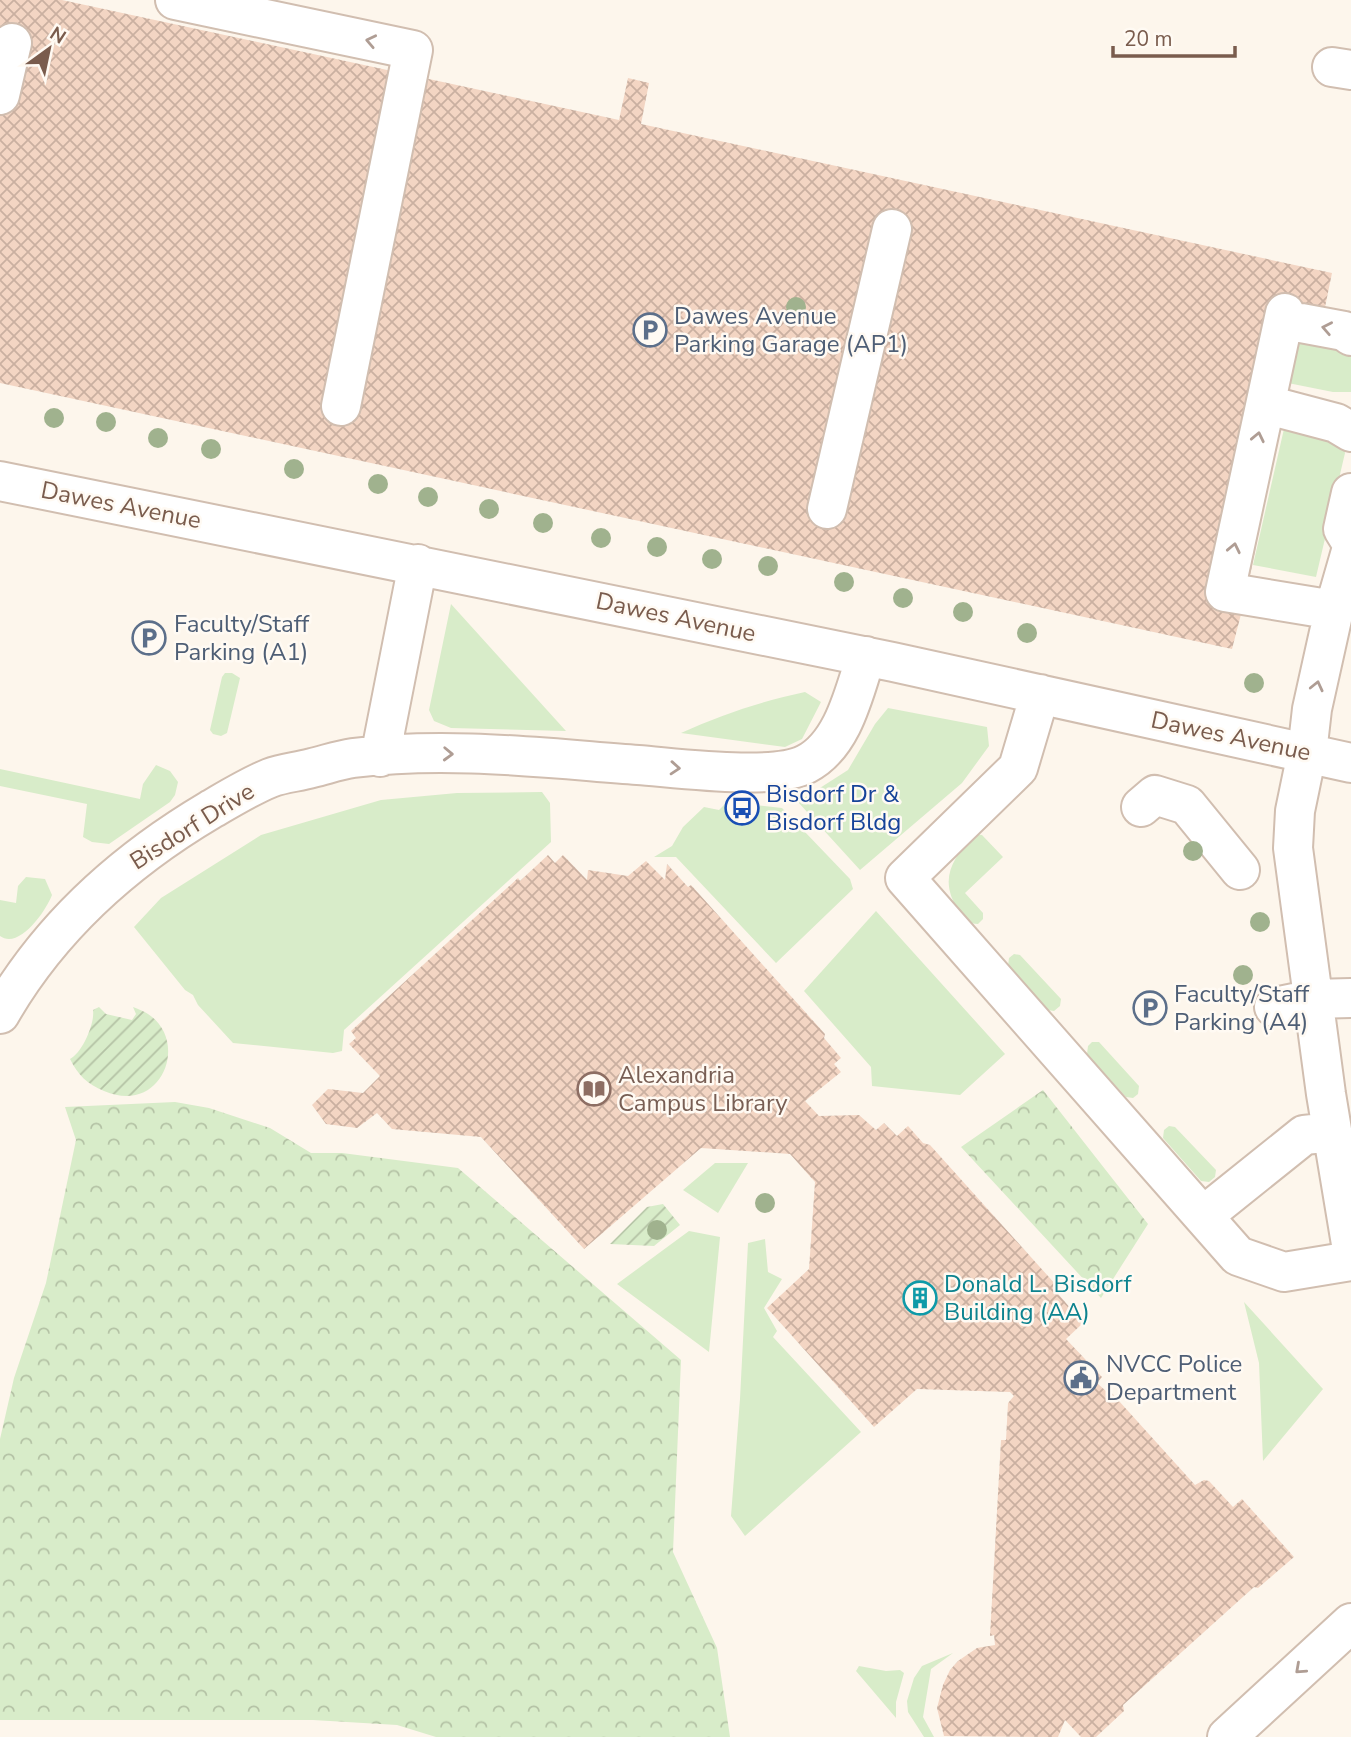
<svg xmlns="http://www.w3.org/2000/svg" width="1351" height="1737" viewBox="0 0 1351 1737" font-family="'Nunito Sans',sans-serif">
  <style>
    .green { fill: #d8ecc9 }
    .forest { fill: url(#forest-crowns) }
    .garden { fill: url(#garden-furrows) }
    .building { fill: url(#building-cross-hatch) }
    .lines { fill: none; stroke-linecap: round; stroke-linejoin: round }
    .minor-casing { stroke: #d1beb0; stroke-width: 42 }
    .minor { stroke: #fff; stroke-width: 38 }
    .tree { fill: #a0b28e }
    .oneway { stroke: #af9d94 }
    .labels { text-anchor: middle; stroke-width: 5; stroke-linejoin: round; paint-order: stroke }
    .service-label { font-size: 24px; fill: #4e5e75; stroke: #fffaf3; text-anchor: start }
    .street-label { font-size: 24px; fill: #7a5c4d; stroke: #fffaf3 }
    .transit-label { font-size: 24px; fill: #164399; stroke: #fffaf3; text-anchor: start }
    .education-label { font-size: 24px; fill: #785e54; stroke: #fffaf3; text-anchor: start }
    .culture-label { font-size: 24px; fill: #0d838f; stroke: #fffaf3; text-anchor: start }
  </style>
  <defs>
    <pattern id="forest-crowns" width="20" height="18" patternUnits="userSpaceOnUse" patternTransform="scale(1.75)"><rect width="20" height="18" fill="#d8ecc9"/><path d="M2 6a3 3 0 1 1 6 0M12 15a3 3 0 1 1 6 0" fill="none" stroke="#b4c2a5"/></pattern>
    <pattern id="garden-furrows" width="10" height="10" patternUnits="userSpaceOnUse" patternTransform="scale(1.75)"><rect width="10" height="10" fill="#d8ecc9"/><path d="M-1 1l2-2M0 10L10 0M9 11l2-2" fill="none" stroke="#b4c2a5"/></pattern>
    <pattern id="building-cross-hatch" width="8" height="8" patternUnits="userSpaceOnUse" patternTransform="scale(1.75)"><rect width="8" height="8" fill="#f3d5c3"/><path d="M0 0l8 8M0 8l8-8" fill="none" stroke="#cab0a1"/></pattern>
  </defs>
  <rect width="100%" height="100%" fill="#fdf6ec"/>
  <!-- green -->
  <path class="green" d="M 1298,337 L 1351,349 L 1351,392 L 1333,392 L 1288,383 Z
    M 1286,420 L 1343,446 L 1345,453 L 1316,577 L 1253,565 Z
    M 451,604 L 566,731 L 451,728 L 434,721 L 429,710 Z
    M 225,673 L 232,673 L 240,678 L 227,733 L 221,736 L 213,734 L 210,730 L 222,677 Z
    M 805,692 L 821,702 L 802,739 L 785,747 L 681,733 C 720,715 762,701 805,692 Z
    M 888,708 L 987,727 L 989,746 L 962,783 L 860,870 L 798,802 L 848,770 L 875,724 Z
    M 156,765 L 170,771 L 178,782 L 175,795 L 170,802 L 109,844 L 92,842 L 83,837 L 87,804 L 0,786 L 0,769 L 140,799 L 143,784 Z
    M 542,792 L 550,803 L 551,842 L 344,1030 L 342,1051 L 333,1053 L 233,1043 L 198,1005 L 193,995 L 185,990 L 134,927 L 161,898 L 261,835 L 381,800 L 457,793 Z
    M 727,802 L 782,808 L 850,879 L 853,889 L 776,963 L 676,857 L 654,857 L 672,846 L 683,827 L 704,807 L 719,810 Z
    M 974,834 L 982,835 L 1003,857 L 965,893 L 983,913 L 983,919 L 978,924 C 969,924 965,920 960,913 C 938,880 951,861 974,834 Z
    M 26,877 L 45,879 L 52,895 C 46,911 19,950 0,936 L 0,900 L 16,903 L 18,886 Z
    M 876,911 L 1005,1054 L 960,1095 L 872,1086 L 871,1067 L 804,991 Z
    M 1014,954 L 1020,955 L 1061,999 L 1060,1006 L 1054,1011 L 1047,1010 L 1008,966 L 1009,958 Z
    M 1092,1042 L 1099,1042 L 1139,1086 L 1138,1094 L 1133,1098 L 1126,1097 L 1087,1054 L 1088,1046 Z
    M 1169,1126 L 1175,1127 L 1216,1170 L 1215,1177 L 1209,1182 L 1201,1181 L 1163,1138 L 1164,1130 Z
    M 715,1163 L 748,1163 L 718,1213 L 683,1190 Z
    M 689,1231 L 720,1237 L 709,1352 L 617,1284 Z
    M 765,1239 L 768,1272 L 782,1279 L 764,1308 L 777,1331 L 773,1337 L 861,1432 L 745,1536 L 731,1516 L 740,1399 L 748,1243 Z
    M 1244,1302 L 1323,1389 L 1263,1461 L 1259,1363 Z
    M 953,1653 L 931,1669 L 923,1717 L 934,1737 L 924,1737 L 908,1712 L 907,1701 L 914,1678 L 922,1666 Z
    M 859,1666 L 886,1671 L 900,1670 L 904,1673 L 896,1702 L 896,1718 L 856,1671 Z"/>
  <!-- forest -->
  <path class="forest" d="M 1043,1090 L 1148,1224 L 1101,1298 L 961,1147 Z
    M 175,1102 L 209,1108 L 270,1128 L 311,1153 L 342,1153 L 458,1168 L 681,1360 L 673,1552 L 717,1648 L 730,1737 L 436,1737 L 397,1725 L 313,1720 L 0,1720 L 0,1439 L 14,1378 L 46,1283 L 76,1140 L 65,1107 Z"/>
  <!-- garden -->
  <path class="garden" d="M 99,1007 L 106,1014 L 132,1020 L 136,1014 L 133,1007 C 138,1009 144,1011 148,1014 C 190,1041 162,1116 104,1091 C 87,1084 78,1075 70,1059 C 82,1053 95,1024 93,1010 Z
    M 663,1204 L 680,1225 L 654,1246 L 610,1244 L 647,1207 Z"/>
  <!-- building -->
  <path class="building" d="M 0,0 L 62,0 L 619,120 L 628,78 L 649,83 L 641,124 L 1332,273 L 1324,312 L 1304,308 L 1246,595 L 1232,649 L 0,383 Z
    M 548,855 L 555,863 L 563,855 L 587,880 L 588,870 L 628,876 L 646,861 L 665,880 L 667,864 L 688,887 L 691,885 L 825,1034 L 824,1038 L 841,1058 L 834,1064 L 841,1072 L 805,1101 L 819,1116 L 859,1115 L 876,1130 L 884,1123 L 897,1136 L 908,1126 L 923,1143 L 930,1145 L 1057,1286 L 1054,1289 L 1083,1323 L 1066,1339 L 1102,1377 L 1097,1383 L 1107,1392 L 1109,1390 L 1195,1485 L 1204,1480 L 1209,1481 L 1233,1507 L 1242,1499 L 1294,1557 L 1258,1588 L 1254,1587 L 1123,1705 L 1124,1711 L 1096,1737 L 1081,1737 L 1065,1720 L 1058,1737 L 944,1736 L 937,1708 L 943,1685 L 950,1670 L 958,1661 L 977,1648 L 995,1645 L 994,1635 L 990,1636 L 1001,1440 L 1006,1440 L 1008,1403 L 1014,1396 L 1010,1392 L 917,1389 L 874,1427 L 767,1308 L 809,1269 L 815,1182 L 790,1154 L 701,1148 L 584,1249 L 481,1137 L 392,1129 L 377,1113 L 357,1128 L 326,1124 L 312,1105 L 328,1089 L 363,1093 L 380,1076 L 349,1044 L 356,1038 L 351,1031 L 518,878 L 520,881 Z"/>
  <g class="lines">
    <defs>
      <path id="minor" d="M 175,0 L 413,50 L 341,406
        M 1332,67 L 1351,70
        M 0,95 L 12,43
        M 1285,313 L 1225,592 L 1334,610
        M 1301,323 L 1344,331 L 1351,336
        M 1283,409 L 1336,423 L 1351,432
        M 0,481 L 893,662 L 1351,763
        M 1351,493 L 1343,529 L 1351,542
        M 827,509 L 892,229
        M 1351,551 L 1334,610 L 1312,709 L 1307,753 L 1295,811 L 1293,848 L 1326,1094 L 1351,1244
        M 1040,694 L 1018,768 L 905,878 L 1238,1256 L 1284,1272 L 1351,1261
        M 380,757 L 418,564
        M 1141,807 L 1155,795 L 1187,805 L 1240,870
        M 1274,1007 L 1313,999 L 1351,998
        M 0,1014 C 50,927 124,861 210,810 C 229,799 250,786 270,778 C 283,773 298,772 312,768 C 325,765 339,760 353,758 C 447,746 544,758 638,765 C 678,768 773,781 806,764 C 843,745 854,693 866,656
        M 1203,1216 L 1304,1135 L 1332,1132
        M 1227,1737 L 1351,1623"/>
    </defs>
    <!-- minor casing -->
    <use href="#minor" class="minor-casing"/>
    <!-- minor -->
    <use href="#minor" class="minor"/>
  </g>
  <!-- trees -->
  <g class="tree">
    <circle cx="796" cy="307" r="10"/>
    <circle cx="54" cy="418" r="10"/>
    <circle cx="106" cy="422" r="10"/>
    <circle cx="158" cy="438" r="10"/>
    <circle cx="211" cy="449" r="10"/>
    <circle cx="294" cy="469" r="10"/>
    <circle cx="378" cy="484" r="10"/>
    <circle cx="428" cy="497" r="10"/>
    <circle cx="489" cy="509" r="10"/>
    <circle cx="543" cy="523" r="10"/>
    <circle cx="601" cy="538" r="10"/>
    <circle cx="657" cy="547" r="10"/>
    <circle cx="712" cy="559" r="10"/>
    <circle cx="768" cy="566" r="10"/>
    <circle cx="844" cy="582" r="10"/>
    <circle cx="903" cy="598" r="10"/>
    <circle cx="963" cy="612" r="10"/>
    <circle cx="1027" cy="633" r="10"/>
    <circle cx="1254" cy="683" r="10"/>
    <circle cx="1193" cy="851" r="10"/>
    <circle cx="1260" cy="922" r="10"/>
    <circle cx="1243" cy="975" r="10"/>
    <circle cx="765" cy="1203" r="10"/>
    <circle cx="657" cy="1230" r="10"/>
  </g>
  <!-- one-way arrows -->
  <defs><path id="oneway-chevron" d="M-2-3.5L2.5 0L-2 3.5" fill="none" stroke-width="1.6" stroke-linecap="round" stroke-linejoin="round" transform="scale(1.75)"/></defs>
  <g class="oneway">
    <use href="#oneway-chevron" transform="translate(371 41) rotate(-168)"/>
    <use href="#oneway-chevron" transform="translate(1327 328) rotate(-169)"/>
    <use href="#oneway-chevron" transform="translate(1258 437) rotate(-78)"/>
    <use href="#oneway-chevron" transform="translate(1234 548) rotate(-78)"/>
    <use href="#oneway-chevron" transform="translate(1317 686) rotate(-77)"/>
    <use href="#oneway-chevron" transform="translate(448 754) rotate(2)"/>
    <use href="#oneway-chevron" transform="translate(675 768) rotate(4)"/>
    <use href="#oneway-chevron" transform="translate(1300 1669) rotate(138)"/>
  </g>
  <!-- icons -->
  <defs>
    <symbol id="parking-ring" viewBox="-11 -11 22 22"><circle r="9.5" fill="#fffaf3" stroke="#5c6f8a" stroke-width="1.5"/><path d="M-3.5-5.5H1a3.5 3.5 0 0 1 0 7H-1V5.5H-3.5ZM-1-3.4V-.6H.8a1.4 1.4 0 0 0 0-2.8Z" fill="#5c6f8a"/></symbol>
    <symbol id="bus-ring" viewBox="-11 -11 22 22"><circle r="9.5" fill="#fffaf3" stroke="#1a4fb4" stroke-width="1.5"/><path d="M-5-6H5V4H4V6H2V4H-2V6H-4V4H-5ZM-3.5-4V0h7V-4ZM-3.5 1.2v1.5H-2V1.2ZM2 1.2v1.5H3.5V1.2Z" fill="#1a4fb4"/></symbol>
    <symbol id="library-ring" viewBox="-11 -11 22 22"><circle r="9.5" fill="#fffaf3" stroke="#8d6e63" stroke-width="1.5"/><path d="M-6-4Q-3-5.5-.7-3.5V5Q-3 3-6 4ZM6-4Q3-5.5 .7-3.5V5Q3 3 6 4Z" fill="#8d6e63"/></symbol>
    <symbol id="building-ring" viewBox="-11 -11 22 22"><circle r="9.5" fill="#fffaf3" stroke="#0f9aa8" stroke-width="1.5"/><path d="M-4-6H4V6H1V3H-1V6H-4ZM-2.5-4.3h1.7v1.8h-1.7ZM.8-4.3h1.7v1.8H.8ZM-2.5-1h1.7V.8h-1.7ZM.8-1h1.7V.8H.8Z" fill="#0f9aa8"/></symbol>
    <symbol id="civic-ring" viewBox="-11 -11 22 22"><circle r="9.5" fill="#fffaf3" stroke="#5c6f8a" stroke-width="1.5"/><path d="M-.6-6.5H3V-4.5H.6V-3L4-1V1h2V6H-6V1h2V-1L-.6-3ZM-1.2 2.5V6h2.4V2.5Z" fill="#5c6f8a"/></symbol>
  </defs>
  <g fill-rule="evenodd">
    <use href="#parking-ring" x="631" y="311" width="38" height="38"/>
    <use href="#parking-ring" x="130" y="619" width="38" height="38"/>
    <use href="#bus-ring" x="723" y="789" width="38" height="38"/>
    <use href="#parking-ring" x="1131" y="989" width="38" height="38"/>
    <use href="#library-ring" x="575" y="1070" width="38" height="38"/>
    <use href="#building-ring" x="901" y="1279" width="38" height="38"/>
    <use href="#civic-ring" x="1062" y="1359" width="38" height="38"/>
  </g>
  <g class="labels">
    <!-- service labels -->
    <g class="service-label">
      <text x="674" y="324">Dawes Avenue<tspan x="674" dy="28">Parking Garage (AP1)</tspan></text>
      <text x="174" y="632">Faculty/Staff<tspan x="174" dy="28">Parking (A1)</tspan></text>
      <text x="1174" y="1002">Faculty/Staff<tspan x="1174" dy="28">Parking (A4)</tspan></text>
      <text x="1106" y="1372">NVCC Police<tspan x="1106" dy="28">Department</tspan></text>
    </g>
    <!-- street labels -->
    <g class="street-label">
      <text transform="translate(121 505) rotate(11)" y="8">Dawes Avenue</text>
      <text transform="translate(676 617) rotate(12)" y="8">Dawes Avenue</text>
      <text transform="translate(1231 736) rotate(12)" y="8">Dawes Avenue</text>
      <text transform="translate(192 826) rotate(-32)" y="8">Bisdorf Drive</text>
    </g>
    <!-- transit labels -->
    <g class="transit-label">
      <text x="766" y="802">Bisdorf Dr &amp;<tspan x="766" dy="28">Bisdorf Bldg</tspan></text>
    </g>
    <!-- education labels -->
    <g class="education-label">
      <text x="618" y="1083">Alexandria<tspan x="618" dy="28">Campus Library</tspan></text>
    </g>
    <!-- culture labels -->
    <g class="culture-label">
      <text x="944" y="1292">Donald L. Bisdorf<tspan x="944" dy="28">Building (AA)</tspan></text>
    </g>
  </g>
  <!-- north arrow -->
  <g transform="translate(49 49) rotate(33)" stroke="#fffaf3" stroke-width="5" paint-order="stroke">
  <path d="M0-5L12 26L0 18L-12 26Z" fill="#7a5c4d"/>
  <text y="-10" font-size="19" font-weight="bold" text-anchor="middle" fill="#7a5c4d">N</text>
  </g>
  <!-- scale -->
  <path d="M1113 46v10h122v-10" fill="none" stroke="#7a5c4d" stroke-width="3.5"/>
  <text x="1124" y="46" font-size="21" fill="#7a5c4d" stroke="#fffaf3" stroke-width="5" paint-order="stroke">20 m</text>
</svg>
